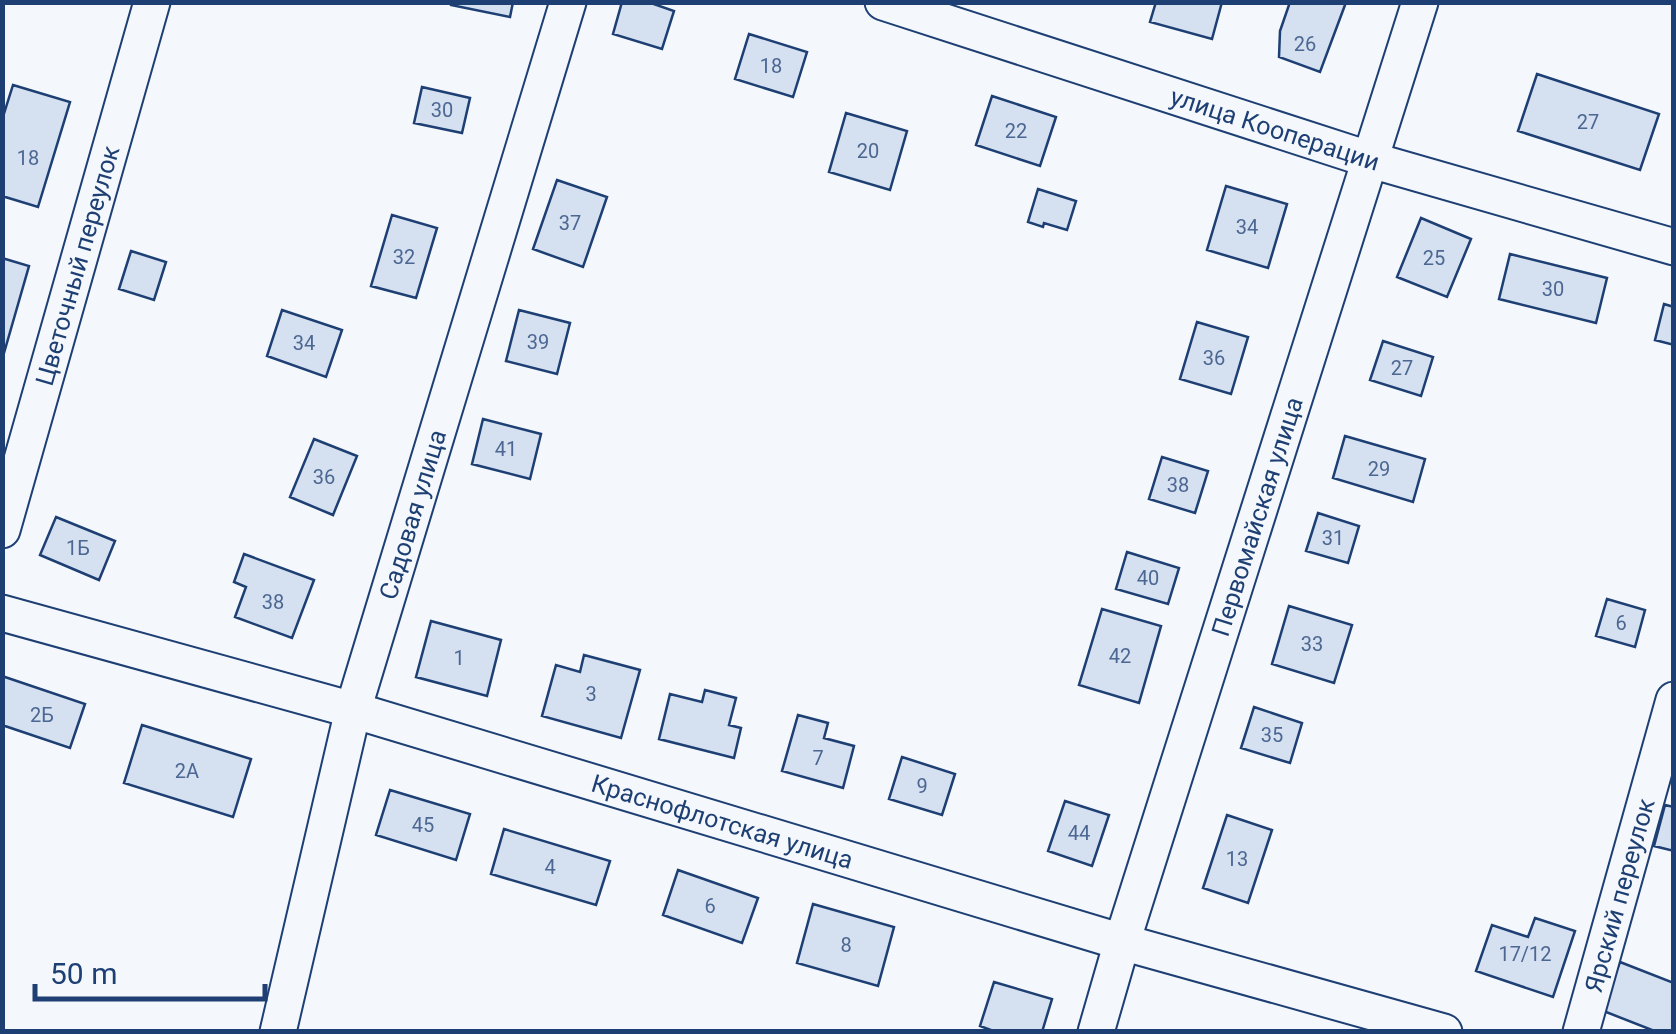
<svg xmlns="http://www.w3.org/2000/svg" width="1676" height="1034" viewBox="0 0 1676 1034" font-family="Roboto,sans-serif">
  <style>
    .building { fill: #d5e0f0; stroke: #1d3f73; stroke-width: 2.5 }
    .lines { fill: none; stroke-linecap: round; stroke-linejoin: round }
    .minor-casing { stroke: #1d3f73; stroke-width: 39 }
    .minor { stroke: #f4f7fb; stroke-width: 35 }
    .labels { text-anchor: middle; stroke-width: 8; stroke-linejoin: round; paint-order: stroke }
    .number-label { font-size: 20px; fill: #4b6792 }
    .street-label { font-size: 25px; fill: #1d3f73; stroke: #f4f7fb }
  </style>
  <rect width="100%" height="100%" fill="#f4f7fb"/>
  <!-- building -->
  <path class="building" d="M 451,2 L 513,2 L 510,17 L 451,5 Z
    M 622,2 L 648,2 L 674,11 L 662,49 L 613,34 Z
    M 1156,2 L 1222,2 L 1212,39 L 1150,22 Z
    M 1290,2 L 1339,2 L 1345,5 L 1320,72 L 1279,57 L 1280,31 Z
    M 749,34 L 807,52 L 793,97 L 735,79 Z
    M 1537,74 L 1659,114 L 1640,170 L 1518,131 Z
    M 13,85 L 70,102 L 38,207 L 2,196 L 2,120 Z
    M 422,87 L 470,98 L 462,133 L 414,123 Z
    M 992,96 L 1056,117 L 1040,166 L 976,145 Z
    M 846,113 L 907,131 L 890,190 L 829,172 Z
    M 557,180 L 607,197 L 583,267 L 533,249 Z
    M 1226,186 L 1287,204 L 1268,268 L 1207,250 Z
    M 1038,189 L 1076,201 L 1067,230 L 1044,223 L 1043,227 L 1028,222 Z
    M 392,215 L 437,228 L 416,298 L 371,286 Z
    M 1421,218 L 1471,239 L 1447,297 L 1397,277 Z
    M 131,251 L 166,262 L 154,300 L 119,289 Z
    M 1510,254 L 1607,278 L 1596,323 L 1499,299 Z
    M 2,258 L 29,266 L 2,360 Z
    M 1664,304 L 1674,307 L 1674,345 L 1655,340 Z
    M 282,310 L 342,330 L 326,377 L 267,356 Z
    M 519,310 L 570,323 L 557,374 L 506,361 Z
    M 1197,322 L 1248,337 L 1231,394 L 1180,379 Z
    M 1383,341 L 1433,357 L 1421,396 L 1370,380 Z
    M 483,419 L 541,434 L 530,479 L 472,464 Z
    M 1345,436 L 1425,459 L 1413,502 L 1333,478 Z
    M 314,439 L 357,456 L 333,515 L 290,497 Z
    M 1162,457 L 1208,471 L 1195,513 L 1149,499 Z
    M 1318,513 L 1359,526 L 1348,563 L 1306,551 Z
    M 56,517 L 115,541 L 99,580 L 40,555 Z
    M 1127,552 L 1179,568 L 1168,604 L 1116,589 Z
    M 244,554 L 314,580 L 292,638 L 235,617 L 246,587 L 234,582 Z
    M 1607,599 L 1645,610 L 1635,647 L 1596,636 Z
    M 1289,606 L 1352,625 L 1334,683 L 1272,664 Z
    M 1102,609 L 1161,626 L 1139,703 L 1079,685 Z
    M 431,621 L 501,640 L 487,696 L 416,677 Z
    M 584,655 L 640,670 L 621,738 L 542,716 L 556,665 L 580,672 Z
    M 2,676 L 85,704 L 70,748 L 2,725 Z
    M 705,690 L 736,698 L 729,725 L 741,728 L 734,758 L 659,739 L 670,694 L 702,702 Z
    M 1254,707 L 1302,723 L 1290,763 L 1241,748 Z
    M 798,715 L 828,723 L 824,738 L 854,746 L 843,788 L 782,771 Z
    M 142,725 L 251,759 L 233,817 L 124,783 Z
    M 902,757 L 955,774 L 942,815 L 889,799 Z
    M 390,790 L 470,814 L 456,860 L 376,835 Z
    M 1065,801 L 1109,815 L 1092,866 L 1048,851 Z
    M 1665,805 L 1674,807 L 1674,851 L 1654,846 Z
    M 1227,815 L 1272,830 L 1248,903 L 1203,888 Z
    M 504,829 L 610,861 L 596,905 L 491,874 Z
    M 678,870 L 758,898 L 742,943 L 663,915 Z
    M 813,904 L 894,927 L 878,986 L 797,963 Z
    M 1535,918 L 1575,931 L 1553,997 L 1476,971 L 1492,925 L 1528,937 Z
    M 1620,962 L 1674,983 L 1674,1032 L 1657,1032 L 1601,1010 Z
    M 994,982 L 1052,999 L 1042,1032 L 996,1032 L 980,1026 Z"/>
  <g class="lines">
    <defs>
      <g id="minor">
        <path id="s1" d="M 883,2 L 1371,160 L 1674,247"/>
        <path id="s2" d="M 2,530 L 152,2"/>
        <path id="s3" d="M 2,613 L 353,710 L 1122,942 L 1444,1032"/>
        <path id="s4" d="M 278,1032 L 353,710 L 568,2"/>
        <path id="s5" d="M 1096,1032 L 1122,942 L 1420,2"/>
        <path id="s6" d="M 1581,1032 L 1674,700"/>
      </g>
    </defs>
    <!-- minor casing -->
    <use href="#minor" class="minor-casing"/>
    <!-- minor -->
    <use href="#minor" class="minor"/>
  </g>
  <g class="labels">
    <!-- number labels -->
    <g class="number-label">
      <text x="1305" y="51">26</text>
      <text x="771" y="73">18</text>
      <text x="442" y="117">30</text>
      <text x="1588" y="129">27</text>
      <text x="1016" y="138">22</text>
      <text x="868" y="158">20</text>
      <text x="28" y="165">18</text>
      <text x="570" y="230">37</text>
      <text x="1247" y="234">34</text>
      <text x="404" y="264">32</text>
      <text x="1434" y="265">25</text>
      <text x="1553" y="296">30</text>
      <text x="538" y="349">39</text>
      <text x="304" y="350">34</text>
      <text x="1214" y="365">36</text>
      <text x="1402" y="375">27</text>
      <text x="506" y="456">41</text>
      <text x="1379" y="476">29</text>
      <text x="324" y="484">36</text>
      <text x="1178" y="492">38</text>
      <text x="1333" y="545">31</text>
      <text x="78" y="555">1Б</text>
      <text x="1148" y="585">40</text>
      <text x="273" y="609">38</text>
      <text x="1621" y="630">6</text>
      <text x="1312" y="651">33</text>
      <text x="1120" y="663">42</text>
      <text x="459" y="665">1</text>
      <text x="591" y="701">3</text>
      <text x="42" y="722">2Б</text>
      <text x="1272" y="742">35</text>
      <text x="818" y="765">7</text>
      <text x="187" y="778">2А</text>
      <text x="922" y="793">9</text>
      <text x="423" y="832">45</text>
      <text x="1079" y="840">44</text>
      <text x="1237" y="866">13</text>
      <text x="550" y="874">4</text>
      <text x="710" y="913">6</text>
      <text x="846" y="952">8</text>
      <text x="1525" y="961">17/12</text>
    </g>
    <!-- street labels -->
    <g class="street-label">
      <text dy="9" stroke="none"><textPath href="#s1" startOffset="412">улица Кооперации</textPath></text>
      <text dy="9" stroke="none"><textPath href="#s2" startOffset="275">Цветочный переулок</textPath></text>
      <text dy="9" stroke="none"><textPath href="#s4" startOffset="535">Садовая улица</textPath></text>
      <text dy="9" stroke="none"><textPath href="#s5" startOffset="540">Первомайская улица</textPath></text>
      <text dy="9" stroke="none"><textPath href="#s3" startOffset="750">Краснофлотская улица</textPath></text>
      <text dy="9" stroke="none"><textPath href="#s6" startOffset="142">Ярский переулок</textPath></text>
    </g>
  </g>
  <!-- border -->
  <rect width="1676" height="1034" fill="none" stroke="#1d3f73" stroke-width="10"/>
  <!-- scale -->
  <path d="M35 984v15h230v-15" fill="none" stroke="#1d3f73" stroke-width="5"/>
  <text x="50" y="984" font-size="30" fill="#1d3f73" stroke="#f4f7fb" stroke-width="8" paint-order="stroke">50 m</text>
</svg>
